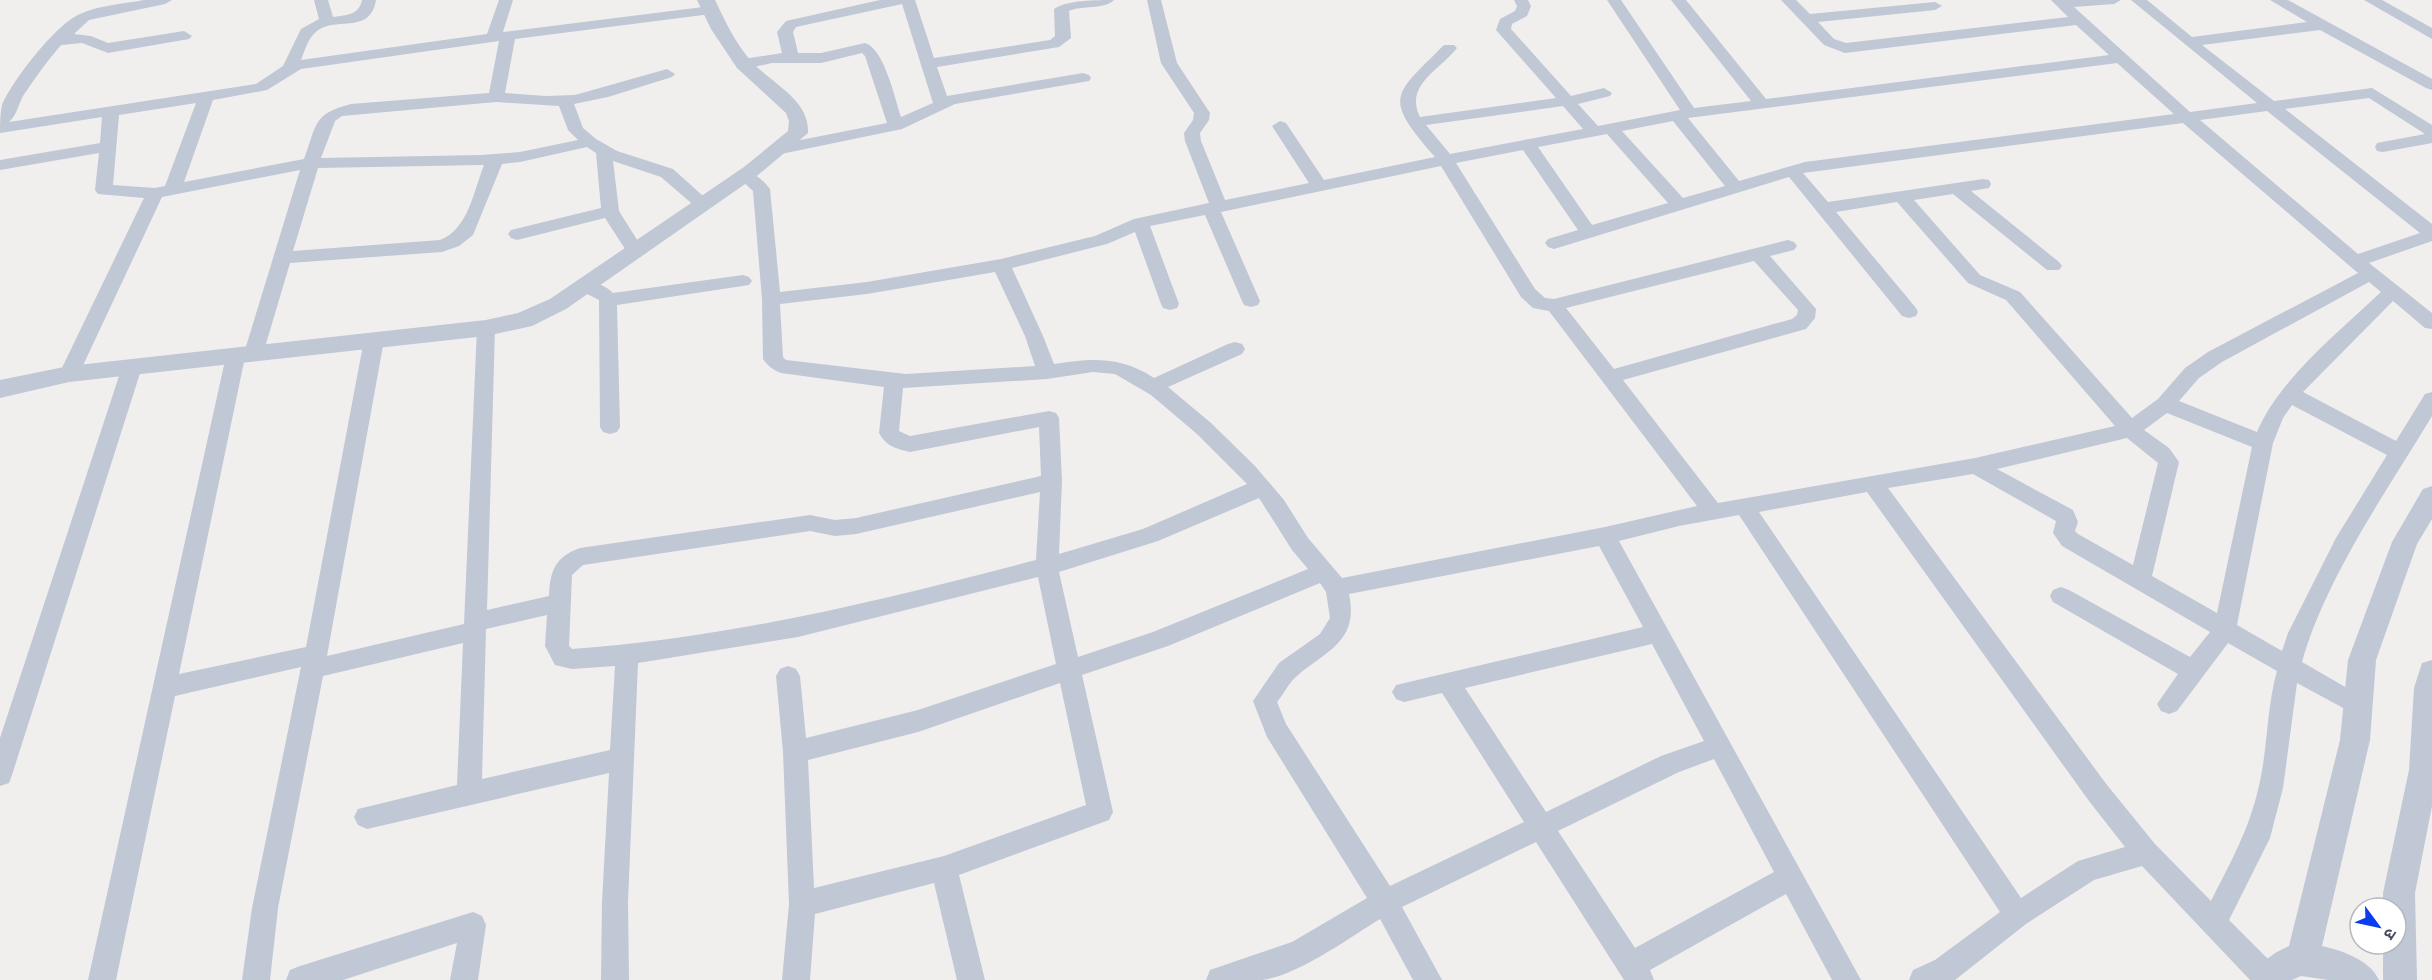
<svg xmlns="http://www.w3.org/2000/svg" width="2432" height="980" viewBox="0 0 2432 980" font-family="'Varela Round','Noto Sans Devanagari',sans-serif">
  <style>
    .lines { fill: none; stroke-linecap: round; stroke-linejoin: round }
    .minor { fill: #c0c7d5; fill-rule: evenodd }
    .tertiary { fill: #c0c7d5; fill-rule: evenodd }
  </style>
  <rect width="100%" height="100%" fill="#f1eeee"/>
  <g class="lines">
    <!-- minor -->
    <path class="minor" d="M 144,0 L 172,0 L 165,4 L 89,20 L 74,34 L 91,36 L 108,43 L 184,31 L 192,36 L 189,39 L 108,53 L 82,43 L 61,45 C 47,61 35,78 23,96 C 18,105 17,115 9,122 L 256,84 L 283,66 L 301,29 L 319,19 L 314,0 L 328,0 L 333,17 C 347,15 359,15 362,0 L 376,0 C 370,35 337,16 317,31 C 308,38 305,50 301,60 L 487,34 L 499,0 L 513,0 L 503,32 L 711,6 L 718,10 L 711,14 L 515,39 L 505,93 L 546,96 L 575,95 L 667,69 L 675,74 L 672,77 L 608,97 L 574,104 L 583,128 L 596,139 L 617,151 L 673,169 L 712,204 L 709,208 L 697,208 L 661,177 L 613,161 L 619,211 L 644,251 L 641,255 L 629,255 L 605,218 L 517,240 L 511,238 L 508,234 L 511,230 L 601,208 L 596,153 L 587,147 L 520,162 L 502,164 L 473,235 L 459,246 L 442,252 L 290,263 L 263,354 L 260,359 L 253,361 L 245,357 L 179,674 L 306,647 L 364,340 L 367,335 L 374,333 L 381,335 L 384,340 L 327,656 L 464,624 L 477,328 L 479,323 L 486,321 L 493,323 L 495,328 L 487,610 L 549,596 C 550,571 555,557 580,548 L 810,515 L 835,520 L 856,518 L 1041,476 L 1039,427 L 910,452 C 896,449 886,446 879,433 L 884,387 L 781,373 C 773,370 768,366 763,359 L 762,299 L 753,191 L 737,176 L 739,172 C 751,169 763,180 770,189 L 780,292 L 867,282 L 1001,259 L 1095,236 L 1134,219 L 1209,203 L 1185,141 L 1184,133 L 1193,120 L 1194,113 L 1161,63 L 1147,0 L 1161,0 L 1177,63 L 1210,113 L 1209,120 L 1200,133 L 1201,141 L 1225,200 L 1309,183 L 1272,126 L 1280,121 L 1286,123 L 1324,180 L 1435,157 C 1383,97 1392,97 1444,45 L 1454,45 L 1457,48 C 1440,70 1404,85 1420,117 L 1556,98 L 1496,30 L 1500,19 L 1515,11 L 1517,6 L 1514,0 L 1528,0 L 1531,6 L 1527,16 L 1512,24 L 1511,29 L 1571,96 L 1604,88 L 1612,93 L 1610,96 L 1578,104 L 1598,126 L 1680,110 L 1607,0 L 1621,0 L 1694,108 L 1751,101 L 1671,0 L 1686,0 L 1766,99 L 2109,55 L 2076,25 L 1845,53 L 1824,45 L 1781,0 L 1796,0 L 1810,14 L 1935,2 L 1942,6 L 1935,10 L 1818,22 L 1834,39 L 1846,43 L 2068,17 L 2051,0 L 2121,0 L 2114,4 L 2074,7 L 2190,112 L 2257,103 L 2131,0 L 2147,0 L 2192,37 L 2307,22 L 2270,0 L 2288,0 L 2432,79 L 2432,90 L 2426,88 L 2320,30 L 2202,45 L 2274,101 L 2372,88 L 2432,125 L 2432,143 L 2383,152 L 2377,151 L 2375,147 L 2377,143 L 2425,134 L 2369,98 L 2285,109 L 2432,224 L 2432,241 L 2369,263 L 2432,313 L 2432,329 L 2425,328 L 2393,301 L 2303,392 L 2396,441 L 2425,394 L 2432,392 L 2432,416 C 2387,491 2326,577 2302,662 L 2366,699 L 2370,706 L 2366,713 L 2358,716 L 2297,683 L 2283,788 L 2270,838 L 2229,920 L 2279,970 L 2283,980 L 2250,980 L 2142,866 L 2094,880 L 2026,924 L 1955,980 L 1909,980 L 1913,970 L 1935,960 L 2000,912 L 1739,515 L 1679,526 L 1619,541 L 1861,980 L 1832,980 L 1786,894 L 1650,970 L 1654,980 L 1624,980 L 1536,842 L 1402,907 L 1442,980 L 1413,980 L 1380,919 C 1349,938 1297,976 1262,980 C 1244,980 1224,980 1206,980 L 1210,970 L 1292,942 L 1367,898 L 1267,737 L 1253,701 L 1279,663 L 1320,634 L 1330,618 L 1326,592 L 1320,583 L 1168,646 L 1082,675 L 1113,812 L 1109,820 L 959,875 L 985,980 L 957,980 L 934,883 L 815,914 L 810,980 L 782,980 L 789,904 L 783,752 L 776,676 L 780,669 L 788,666 L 796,669 L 800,676 L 806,738 L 918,710 L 1056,664 L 1038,577 L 798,637 L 638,663 L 628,902 L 629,980 L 601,980 L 602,902 L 609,773 L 367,829 L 358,825 L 354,817 L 358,809 L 457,785 L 463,643 L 323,676 L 278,908 L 270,980 L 242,980 L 252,908 L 301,667 L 175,696 L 116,980 L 88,980 L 226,356 L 229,351 L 236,349 L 244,353 L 300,170 L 162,197 L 79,374 L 76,379 L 69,381 L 62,379 L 59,374 L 144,198 L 98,194 L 95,190 L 99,153 L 0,170 L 0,160 L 100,143 L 102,117 L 0,133 C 0,124 0,114 2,105 C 12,81 56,24 80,14 C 99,5 124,4 144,0 ZM 499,41 L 489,93 L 351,104 C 312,114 317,125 304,159 L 184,182 L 213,100 L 267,90 L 301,69 ZM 2117,63 L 2174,114 L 1805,162 L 1739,181 L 1688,118 ZM 496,102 L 559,106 L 568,130 L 578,140 L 520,152 L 482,155 L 321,158 L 335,121 L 342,116 ZM 196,103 L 165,186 L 155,188 L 113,185 L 119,115 ZM 1563,106 L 1583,129 L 1450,154 L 1426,125 ZM 2267,111 L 2420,233 L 2358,254 L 2200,120 ZM 1673,121 L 1725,186 L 1683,198 L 1622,131 ZM 2183,123 L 2358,273 L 2208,352 L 2185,368 L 2158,399 L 2132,418 L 2020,292 L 1980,275 L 1914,200 L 1953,194 L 2047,270 L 2059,270 L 2062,266 L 2059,262 L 1971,191 L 1989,188 L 1991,184 L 1989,180 L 1983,179 L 1828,202 L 1803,173 ZM 1607,134 L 1668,203 L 1592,225 L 1538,147 ZM 1523,150 L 1578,230 L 1548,239 L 1545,243 L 1548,247 L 1554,249 L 1789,177 L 1902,316 L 1909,318 L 1916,316 L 1918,312 L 1916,308 L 1836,212 L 1897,202 L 1968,283 L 2006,300 L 2115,426 L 1975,458 L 1718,503 L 1623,380 L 1806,329 L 1815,318 L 1816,309 L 1770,256 L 1794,250 L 1797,246 L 1794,242 L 1788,240 L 1554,299 L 1545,298 L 1535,289 L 1456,163 ZM 482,165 L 484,165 C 474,190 468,230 440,240 L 293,251 L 318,168 ZM 1441,166 L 1521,297 L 1533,308 L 1549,311 L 1697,506 L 1605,527 L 1342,578 L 1308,538 L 1284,500 L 1255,466 L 1211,423 L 1168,387 L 1242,354 L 1245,349 L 1242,344 L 1235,342 L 1228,344 L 1154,378 C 1121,356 1091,358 1054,364 L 1043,336 L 1012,268 L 1107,244 L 1135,232 L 1161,304 L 1163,308 L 1170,310 L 1177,308 L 1179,304 L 1150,226 L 1205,215 L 1242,301 L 1244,305 L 1251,307 L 1258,305 L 1260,301 L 1221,212 ZM 1754,261 L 1798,310 L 1797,315 L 1792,319 L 1614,369 L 1566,308 ZM 995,272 L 1025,336 L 1035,366 L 906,374 L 786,360 L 783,357 L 780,304 L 867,294 ZM 2369,282 L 2381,292 C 2339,332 2279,379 2257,432 L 2179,401 L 2199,378 L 2222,362 ZM 1093,372 L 1115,374 L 1151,395 L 1197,434 L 1247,484 L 1143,529 L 1059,554 L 1062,481 L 1059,418 L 1056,413 L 1049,411 L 910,436 L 899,431 L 903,388 L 1047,379 ZM 2292,405 L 2387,455 L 2336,538 L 2288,633 L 2282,651 L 2237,625 L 2273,443 L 2283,418 ZM 2167,413 L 2252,447 L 2217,613 L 2152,576 L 2179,462 L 2169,448 L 2144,430 ZM 2127,438 L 2158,463 L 2133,565 L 2078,534 L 2075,531 L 2078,522 L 2073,510 L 1997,469 ZM 1973,474 L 2056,521 L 2053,533 L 2062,546 L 2210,632 L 2190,657 L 2069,590 L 2061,587 L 2053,590 L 2050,596 L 2053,602 L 2178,674 L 2157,704 L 2161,711 L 2169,714 L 2177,711 L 2228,643 L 2277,671 C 2266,710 2268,751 2258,790 C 2248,832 2230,863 2211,901 L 2155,844 L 2107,785 L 1888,488 ZM 1040,492 L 1036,560 C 883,600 730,638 572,649 L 569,646 L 572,575 L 583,565 L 810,531 L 835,536 L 856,534 ZM 1867,492 L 2089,801 L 2125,847 L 2078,861 L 2021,898 L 1759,512 ZM 1259,498 L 1292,550 L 1308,569 L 1153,632 L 1078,657 L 1059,572 L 1158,541 ZM 1599,546 L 1643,627 L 1396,685 L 1392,692 L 1396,699 L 1404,702 L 1442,693 L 1524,822 L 1390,886 L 1286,724 L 1277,702 C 1284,694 1289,682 1297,676 C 1327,650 1359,642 1349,594 ZM 547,615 L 545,646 L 555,665 L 572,669 L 615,666 L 610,750 L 482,779 L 486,629 ZM 1652,644 L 1704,741 L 1661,756 L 1546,812 L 1465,688 ZM 1060,683 L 1086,805 L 944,856 L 814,888 L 808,760 L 918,732 ZM 1714,759 L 1774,872 L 1635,948 L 1558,831 L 1679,772 Z
      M 880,0 L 915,0 L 934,58 L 1050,40 L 1055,36 L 1054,9 C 1067,0 1096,0 1114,0 C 1104,10 1082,5 1069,11 L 1071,38 L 1059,47 L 937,67 L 947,96 L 1083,73 L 1089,75 L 1091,78 L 1089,81 L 955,104 L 902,129 L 781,154 L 775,153 L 773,149 L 775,145 L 887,123 L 865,56 L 862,53 L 821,63 L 772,63 L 744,69 L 736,64 L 744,59 L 782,53 L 777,32 L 786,21 ZM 902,4 L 933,103 L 901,117 C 895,99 884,48 865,43 L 821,53 L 798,53 L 793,32 L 796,27 Z
      M 2364,0 L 2382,0 L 2432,28 L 2432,39 Z
      M 743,275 L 749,277 L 752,281 L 749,285 L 617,305 L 620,427 L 617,432 L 610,434 L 603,432 L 600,427 L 599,300 L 579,290 L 576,286 L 579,282 C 589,279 606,285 613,293 Z
      M 132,360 L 139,362 L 142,367 L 12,775 L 9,783 L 0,786 L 0,738 L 122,367 L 125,362 Z
      M 473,912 L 482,916 L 486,925 L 478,980 L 450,980 L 457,943 L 343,980 L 286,980 L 290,970 L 300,966 Z"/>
    <!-- tertiary -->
    <path class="tertiary" d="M 697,0 L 715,0 C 725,21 735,42 750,60 C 770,83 810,99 808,133 L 758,175 L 566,309 L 532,326 L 486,336 L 69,382 L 0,398 L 0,380 L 69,366 L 486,320 L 518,313 L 550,299 L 744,167 L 788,131 L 789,121 L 786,113 L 737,68 L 711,29 Z
      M 2432,486 L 2432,519 L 2417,544 L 2376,660 L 2370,740 L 2322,946 C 2343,951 2370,960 2379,980 L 2328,980 L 2301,976 L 2292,980 L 2252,980 C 2260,962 2271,954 2289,946 L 2340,740 L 2348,660 L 2392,542 L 2423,489 Z
      M 2432,660 L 2432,806 L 2415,893 L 2417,980 L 2383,980 L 2383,944 L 2396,944 L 2396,908 L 2383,908 L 2383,893 L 2409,770 L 2414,688 L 2422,663 Z"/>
  </g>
  <!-- north arrow -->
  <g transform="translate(2378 926) rotate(123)"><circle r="28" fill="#ffffff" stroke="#b5b7be" stroke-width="1.5"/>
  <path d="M0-4.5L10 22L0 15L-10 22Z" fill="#093df0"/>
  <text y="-9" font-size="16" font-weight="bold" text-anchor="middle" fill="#454c5d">उ</text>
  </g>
</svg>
